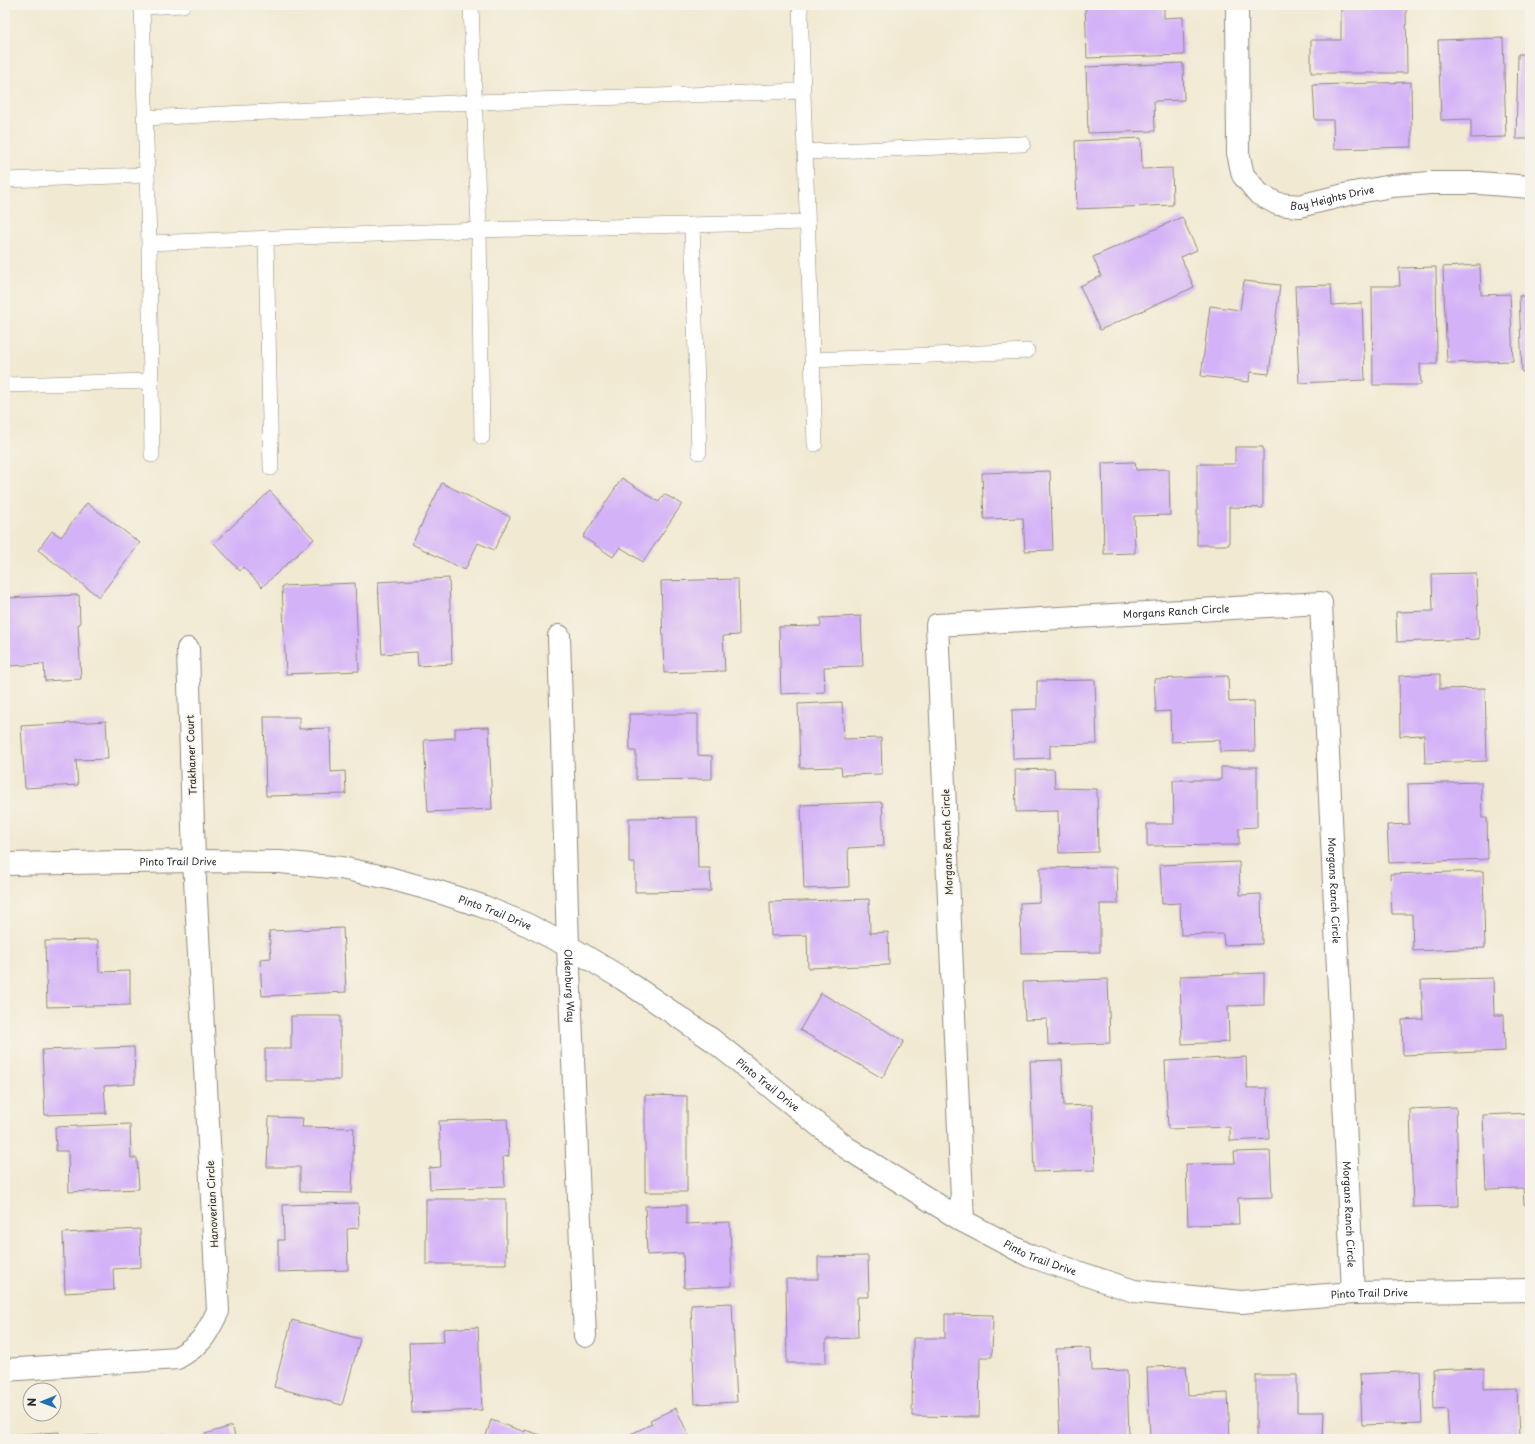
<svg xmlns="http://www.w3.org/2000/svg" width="1535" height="1444" viewBox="0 0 1535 1444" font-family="'Playpen Sans',sans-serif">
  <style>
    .building { fill: #d4b2f8 }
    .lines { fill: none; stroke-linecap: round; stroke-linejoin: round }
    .service-casing { stroke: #8e8a7e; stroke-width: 16 }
    .minor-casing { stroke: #8e8a7e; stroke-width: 24 }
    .service { stroke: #fff; stroke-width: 15 }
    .minor { stroke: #fff; stroke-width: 22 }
    .labels { text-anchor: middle; stroke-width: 3; stroke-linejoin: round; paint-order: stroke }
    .street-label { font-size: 10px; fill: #2b2b2b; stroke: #f7f3e8 }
  </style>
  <rect width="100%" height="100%" fill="#f7f3e8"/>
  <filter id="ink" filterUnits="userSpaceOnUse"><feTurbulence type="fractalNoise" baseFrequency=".025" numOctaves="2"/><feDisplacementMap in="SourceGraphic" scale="8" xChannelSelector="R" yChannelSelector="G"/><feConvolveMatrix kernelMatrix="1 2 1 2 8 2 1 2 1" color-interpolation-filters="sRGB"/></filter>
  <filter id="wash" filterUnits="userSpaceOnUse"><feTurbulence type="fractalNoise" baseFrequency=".012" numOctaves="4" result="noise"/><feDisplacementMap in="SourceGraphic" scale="16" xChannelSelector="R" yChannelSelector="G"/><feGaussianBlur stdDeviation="0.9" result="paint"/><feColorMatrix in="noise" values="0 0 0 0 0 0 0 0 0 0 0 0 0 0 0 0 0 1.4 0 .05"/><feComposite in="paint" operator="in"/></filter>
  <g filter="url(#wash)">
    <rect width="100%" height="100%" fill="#f1e9d2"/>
    <g id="blocks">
      <!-- building -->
      <path class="building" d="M 1085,5 L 1164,5 L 1164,18 L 1183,17 L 1184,55 L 1087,58 Z
        M 1406,5 L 1407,73 L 1311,73 L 1311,40 L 1341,40 L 1341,6 Z
        M 1503,38 L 1506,137 L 1471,138 L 1471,119 L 1441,120 L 1438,40 Z
        M 1518,54 L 1530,54 L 1530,139 L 1516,139 Z
        M 1183,63 L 1184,100 L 1154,101 L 1155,131 L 1088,133 L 1086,67 Z
        M 1411,82 L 1412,147 L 1334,149 L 1333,120 L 1315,120 L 1313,85 Z
        M 1141,138 L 1142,169 L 1172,168 L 1173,205 L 1077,209 L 1075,141 Z
        M 1182,217 L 1197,250 L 1181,257 L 1194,287 L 1100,330 L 1080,286 L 1101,276 L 1093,257 Z
        M 1480,265 L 1481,295 L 1510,294 L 1513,361 L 1447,363 L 1443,267 Z
        M 1436,267 L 1437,364 L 1420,364 L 1421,385 L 1373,385 L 1372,286 L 1400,286 L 1399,268 Z
        M 1244,281 L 1280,285 L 1269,374 L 1250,372 L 1249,382 L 1201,376 L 1210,306 L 1240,310 Z
        M 1331,285 L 1332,305 L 1362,303 L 1365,380 L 1299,383 L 1295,286 Z
        M 1519,296 L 1530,296 L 1530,372 L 1522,372 Z
        M 1235,447 L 1263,447 L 1263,508 L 1229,507 L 1229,545 L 1197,545 L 1197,464 L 1235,464 Z
        M 1135,462 L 1136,470 L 1169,469 L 1170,515 L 1134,516 L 1135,553 L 1104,554 L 1102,463 Z
        M 1050,471 L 1053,550 L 1025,551 L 1023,518 L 984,519 L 982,473 Z
        M 622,478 L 659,502 L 664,494 L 682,504 L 643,562 L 620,547 L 613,557 L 583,537 Z
        M 442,483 L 510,517 L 494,550 L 478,543 L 465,570 L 412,544 Z
        M 270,491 L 314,539 L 262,587 L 243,567 L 240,571 L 214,543 Z
        M 87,503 L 140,543 L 99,597 L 38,550 L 52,531 L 61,537 Z
        M 1476,573 L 1479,639 L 1397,642 L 1396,612 L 1433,611 L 1432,574 Z
        M 449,578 L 452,664 L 418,666 L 417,652 L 382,654 L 378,582 Z
        M 738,579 L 739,635 L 723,636 L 725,671 L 664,673 L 661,581 Z
        M 355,583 L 359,671 L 286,674 L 282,586 Z
        M 79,595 L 80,624 L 78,624 L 81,679 L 45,681 L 44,664 L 10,666 L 7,598 Z
        M 861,616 L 863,666 L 824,667 L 825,692 L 781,694 L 779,627 L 821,626 L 820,618 Z
        M 1440,674 L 1440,689 L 1485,688 L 1487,761 L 1425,763 L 1424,735 L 1400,736 L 1399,676 Z
        M 1228,676 L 1229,702 L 1254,701 L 1255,751 L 1220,752 L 1220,740 L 1171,742 L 1170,711 L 1156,712 L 1154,679 Z
        M 1095,680 L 1097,744 L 1050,745 L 1050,758 L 1013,759 L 1012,710 L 1037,709 L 1037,681 Z
        M 842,702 L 844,739 L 881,738 L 882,774 L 842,775 L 841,767 L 800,768 L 798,704 Z
        M 629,714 L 698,714 L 698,755 L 712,756 L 712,779 L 636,780 L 636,751 L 630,751 Z
        M 264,717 L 299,717 L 299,729 L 330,728 L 331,772 L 345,771 L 346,794 L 266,796 Z
        M 106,721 L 108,759 L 76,760 L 78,785 L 25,788 L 21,726 Z
        M 489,727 L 492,809 L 428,812 L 424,740 L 455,738 L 455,728 Z
        M 1221,767 L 1257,767 L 1257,827 L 1239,828 L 1239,845 L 1147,846 L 1147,824 L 1174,824 L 1173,780 L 1221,780 Z
        M 1054,769 L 1055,788 L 1097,789 L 1098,852 L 1059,853 L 1058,811 L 1016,812 L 1015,770 Z
        M 1481,782 L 1482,818 L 1487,818 L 1488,859 L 1389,863 L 1387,825 L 1409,824 L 1408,784 Z
        M 882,802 L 884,846 L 848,848 L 849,887 L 804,889 L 801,805 Z
        M 697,817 L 698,868 L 710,868 L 711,891 L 635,892 L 635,863 L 629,863 L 629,818 Z
        M 1239,862 L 1240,895 L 1261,894 L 1262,944 L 1224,945 L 1223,934 L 1181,935 L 1180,903 L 1162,904 L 1160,865 Z
        M 1117,867 L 1118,904 L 1100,904 L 1100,952 L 1021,953 L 1020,903 L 1040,902 L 1040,868 Z
        M 1483,871 L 1485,948 L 1413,951 L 1412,914 L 1392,914 L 1390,874 Z
        M 869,899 L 870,933 L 888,932 L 889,965 L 808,968 L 807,935 L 771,936 L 770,902 Z
        M 343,928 L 346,992 L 262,996 L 260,959 L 271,958 L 269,931 Z
        M 98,940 L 99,972 L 130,971 L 130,1005 L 47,1007 L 45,941 Z
        M 1264,973 L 1264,1005 L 1228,1006 L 1229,1042 L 1182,1044 L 1180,976 Z
        M 1493,978 L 1494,1015 L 1504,1015 L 1505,1051 L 1403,1055 L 1402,1020 L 1423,1019 L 1421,980 Z
        M 1108,979 L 1110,1043 L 1048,1045 L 1047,1019 L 1025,1020 L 1023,982 Z
        M 821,993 L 904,1041 L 882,1078 L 800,1030 Z
        M 291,1016 L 340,1016 L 340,1080 L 265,1080 L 265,1049 L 291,1049 Z
        M 134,1047 L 135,1084 L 104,1086 L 106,1113 L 45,1115 L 42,1050 Z
        M 1246,1057 L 1247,1088 L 1267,1088 L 1269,1139 L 1230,1141 L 1230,1127 L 1168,1129 L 1165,1061 Z
        M 1062,1060 L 1064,1106 L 1092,1105 L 1095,1170 L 1034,1172 L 1030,1061 Z
        M 645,1095 L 687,1096 L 687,1192 L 645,1192 Z
        M 1456,1107 L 1459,1206 L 1413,1207 L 1410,1109 Z
        M 1530,1113 L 1530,1204 L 1524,1205 L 1523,1188 L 1486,1189 L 1483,1115 Z
        M 269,1117 L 303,1118 L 302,1127 L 354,1128 L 352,1193 L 300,1192 L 300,1167 L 267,1167 Z
        M 507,1119 L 509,1156 L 503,1157 L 505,1186 L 430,1189 L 429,1168 L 441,1167 L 439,1121 Z
        M 130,1124 L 131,1158 L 137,1158 L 139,1189 L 69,1192 L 68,1151 L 56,1151 L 55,1127 Z
        M 1270,1151 L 1272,1197 L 1238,1198 L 1239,1224 L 1188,1225 L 1186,1164 L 1235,1163 L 1234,1152 Z
        M 426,1199 L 506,1199 L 506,1264 L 426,1264 Z
        M 358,1203 L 359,1228 L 347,1229 L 348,1270 L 278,1272 L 278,1240 L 284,1240 L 283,1205 Z
        M 686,1205 L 686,1224 L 730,1222 L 732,1286 L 684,1288 L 683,1253 L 647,1255 L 645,1206 Z
        M 140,1229 L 141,1267 L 113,1269 L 114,1290 L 65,1293 L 63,1233 Z
        M 868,1256 L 869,1297 L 857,1297 L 858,1338 L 826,1339 L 826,1363 L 787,1363 L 786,1279 L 818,1279 L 818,1257 Z
        M 732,1303 L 737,1402 L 695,1404 L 691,1305 Z
        M 945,1314 L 993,1315 L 992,1357 L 980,1357 L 979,1417 L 912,1416 L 913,1338 L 945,1338 Z
        M 292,1320 L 360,1339 L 342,1405 L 274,1387 Z
        M 478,1327 L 482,1410 L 412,1413 L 409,1343 L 444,1342 L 443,1329 Z
        M 1091,1348 L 1092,1371 L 1127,1370 L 1129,1439 L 1060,1439 L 1056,1349 Z
        M 1186,1366 L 1188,1395 L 1228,1393 L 1230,1439 L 1150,1439 L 1147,1367 Z
        M 1484,1368 L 1484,1389 L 1517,1388 L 1519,1439 L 1449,1439 L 1447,1409 L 1434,1410 L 1433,1370 Z
        M 1420,1371 L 1422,1423 L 1362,1425 L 1360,1374 Z
        M 1256,1375 L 1297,1375 L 1297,1412 L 1324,1412 L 1323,1439 L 1256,1439 Z
        M 676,1408 L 690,1439 L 620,1439 L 652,1424 L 650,1420 Z
        M 491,1420 L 525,1432 L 525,1430 L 553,1439 L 485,1439 Z
        M 232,1426 L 236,1439 L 206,1439 L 205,1434 Z
        M 59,1432 L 60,1439 L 5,1439 L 5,1435 Z
        M 112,1435 L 112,1439 L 84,1439 L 84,1436 Z
        M 163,1437 L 163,1439 L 138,1439 L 138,1438 Z"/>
    </g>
  </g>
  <g filter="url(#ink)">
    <use href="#blocks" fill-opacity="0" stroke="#8e8a7e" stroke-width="1"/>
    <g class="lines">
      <defs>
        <path id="service" d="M 142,5 L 149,243 L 479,230 L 482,437
          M 471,5 L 479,230 L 807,222
          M 800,5 L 815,444
          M 142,7 L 183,5
          M 144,118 L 475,102 L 803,91
          M 805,152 L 1023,144
          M 5,180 L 146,175
          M 692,225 L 699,452
          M 266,238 L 271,468
          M 149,243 L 152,455
          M 812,360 L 1027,351
          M 5,385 L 151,381"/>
        <g id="minor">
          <path id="s1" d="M 1237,5 L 1238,153 L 1243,175 L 1259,194 L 1278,204 L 1299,206 L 1353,193 L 1392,186 L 1430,183 L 1479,183 L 1530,187"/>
          <path id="s2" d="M 559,636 L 568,946 L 585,1336"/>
          <path id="s3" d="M 5,864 L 194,861 L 280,862 L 341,868 L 389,878 L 436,891 L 482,906 L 528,925 L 568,946 L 623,979 L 711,1039 L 847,1148 L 963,1221 L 1030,1256 L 1134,1291 L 1241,1302 L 1353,1293 L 1530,1290"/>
          <path id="s4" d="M 963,1221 L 937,625 L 1321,603 L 1353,1293"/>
          <path d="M 5,1370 L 177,1358 C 203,1343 205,1337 218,1311 L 194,861 L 188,649"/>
        </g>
      </defs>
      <!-- service casing -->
      <use href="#service" class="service-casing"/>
      <!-- minor casing -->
      <use href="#minor" class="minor-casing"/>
      <!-- service -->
      <use href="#service" class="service"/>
      <!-- minor -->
      <use href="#minor" class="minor"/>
    </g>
  </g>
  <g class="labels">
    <!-- street labels -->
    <g class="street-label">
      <text dy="4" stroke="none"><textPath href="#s1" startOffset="272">Bay Heights Drive</textPath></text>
      <text dy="4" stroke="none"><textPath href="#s4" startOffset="836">Morgans Ranch Circle</textPath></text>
      <text transform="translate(191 755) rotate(-92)" y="4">Trakhaner Court</text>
      <text transform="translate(947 842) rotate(-92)" y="4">Morgans Ranch Circle</text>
      <text dy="4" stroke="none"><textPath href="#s3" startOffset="173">Pinto Trail Drive</textPath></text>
      <text dy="4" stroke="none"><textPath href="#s4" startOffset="1269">Morgans Ranch Circle</textPath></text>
      <text dy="4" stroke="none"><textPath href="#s3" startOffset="497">Pinto Trail Drive</textPath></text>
      <text dy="4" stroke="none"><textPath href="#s2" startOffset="350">Oldenburg Way</textPath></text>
      <text dy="4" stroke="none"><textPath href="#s3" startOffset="821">Pinto Trail Drive</textPath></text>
      <text transform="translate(212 1204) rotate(-93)" y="4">Hanoverian Circle</text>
      <text dy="4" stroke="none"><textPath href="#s4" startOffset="1593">Morgans Ranch Circle</textPath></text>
      <text dy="4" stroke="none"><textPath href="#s3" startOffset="1145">Pinto Trail Drive</textPath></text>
      <text dy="4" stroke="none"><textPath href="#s3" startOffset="1481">Pinto Trail Drive</textPath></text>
    </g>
  </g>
  <!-- margin -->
  <rect width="1535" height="1444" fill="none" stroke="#f7f3e8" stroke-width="20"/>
  <!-- north arrow -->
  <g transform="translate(42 1402) rotate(269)"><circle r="19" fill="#f7f3e8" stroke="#a5a39c"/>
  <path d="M0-3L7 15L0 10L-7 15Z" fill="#1f6fb2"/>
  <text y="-6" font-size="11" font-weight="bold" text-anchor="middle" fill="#2b2b2b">N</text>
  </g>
</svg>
